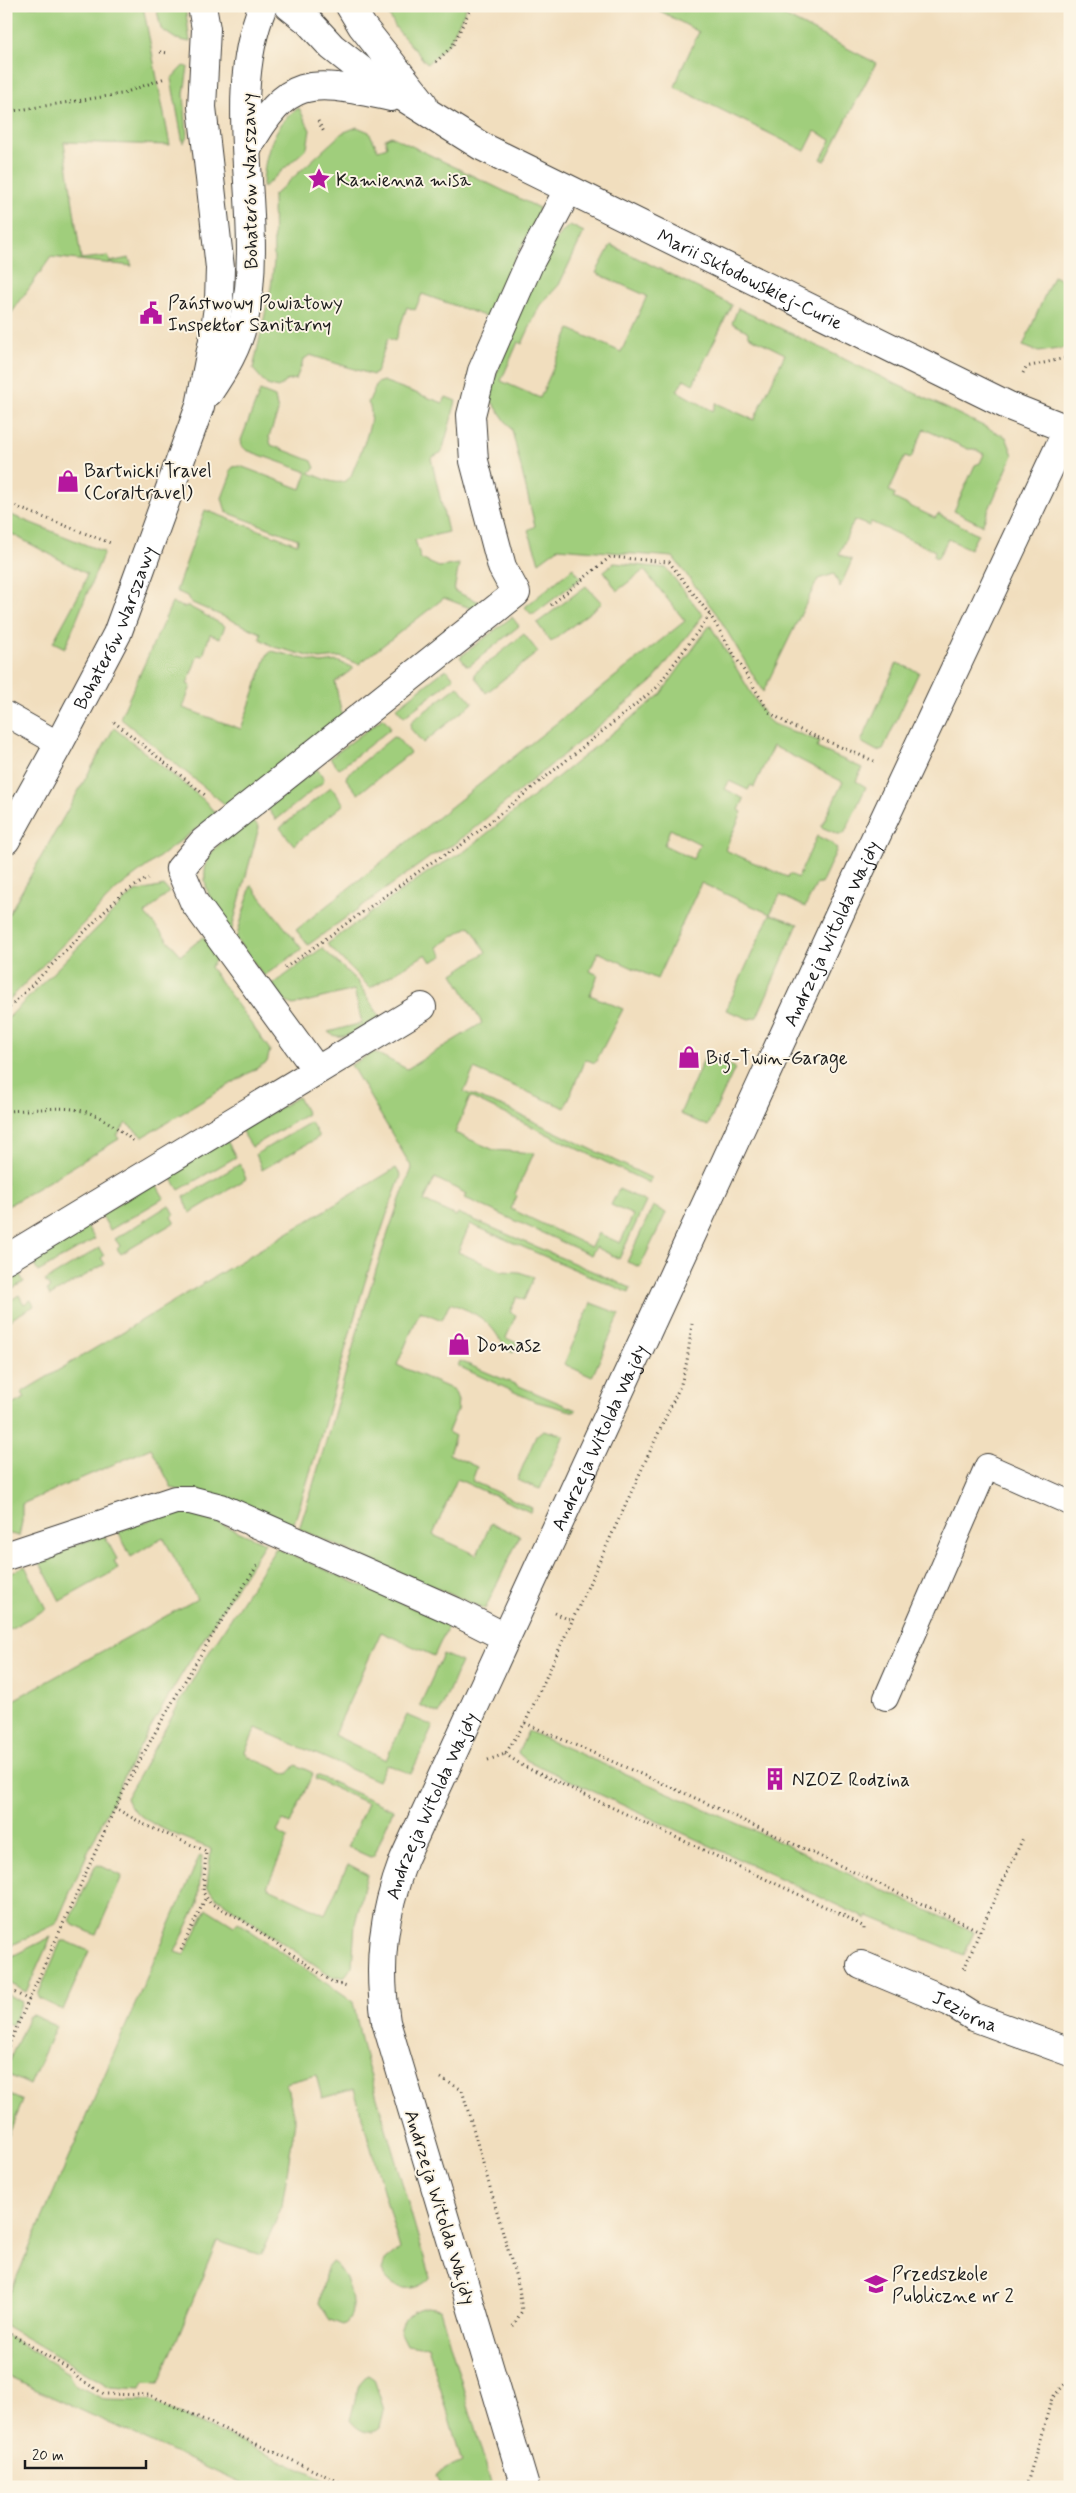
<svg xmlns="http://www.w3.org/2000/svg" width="1076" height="2493" viewBox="0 0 1076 2493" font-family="Mynerve,sans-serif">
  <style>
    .green { fill: #a0ce7c; stroke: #5e754c; fill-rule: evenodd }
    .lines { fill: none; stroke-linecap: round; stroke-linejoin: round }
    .lane-casing { stroke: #3c3934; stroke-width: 26 }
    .street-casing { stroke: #3c3934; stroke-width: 30 }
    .secondary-casing { stroke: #3c3934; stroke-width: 30 }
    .path { stroke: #3c3934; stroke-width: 3; stroke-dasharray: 1 4; stroke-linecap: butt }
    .lane { stroke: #fff; stroke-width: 24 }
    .street { stroke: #fff; stroke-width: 28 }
    .secondary { stroke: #fff; stroke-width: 28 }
    .labels { text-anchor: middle; stroke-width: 4; stroke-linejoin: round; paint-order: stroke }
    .poi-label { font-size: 19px; fill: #1c1c1c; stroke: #fcf5e5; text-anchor: start }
    .street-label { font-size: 19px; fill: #1c1c1c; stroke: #fcf5e5 }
  </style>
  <rect width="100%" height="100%" fill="#fcf5e5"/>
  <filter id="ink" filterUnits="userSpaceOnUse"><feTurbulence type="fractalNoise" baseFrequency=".02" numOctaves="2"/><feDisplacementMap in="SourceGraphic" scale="10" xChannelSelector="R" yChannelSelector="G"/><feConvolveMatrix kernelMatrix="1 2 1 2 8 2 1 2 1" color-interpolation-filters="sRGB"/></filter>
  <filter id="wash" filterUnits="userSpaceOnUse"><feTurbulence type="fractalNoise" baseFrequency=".0096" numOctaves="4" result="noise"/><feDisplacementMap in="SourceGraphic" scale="20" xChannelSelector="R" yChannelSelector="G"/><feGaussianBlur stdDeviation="1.12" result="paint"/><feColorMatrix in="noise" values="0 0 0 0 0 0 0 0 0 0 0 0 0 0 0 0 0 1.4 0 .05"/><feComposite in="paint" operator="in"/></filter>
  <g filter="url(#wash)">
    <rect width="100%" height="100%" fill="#f1debe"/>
    <!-- green -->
    <path class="green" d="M 6,6 L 143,6 L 170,145 L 64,142 L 81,259 L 108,256 L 110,262 L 129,258 L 132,266 L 51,257 L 6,321 Z
      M 156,6 L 185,6 L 190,42 L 176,39 L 161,29 Z
      M 384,6 L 467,6 L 449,43 L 427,64 L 396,28 Z
      M 651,6 L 765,6 L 876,63 L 825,161 L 821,159 L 831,140 L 815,131 L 805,151 L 675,87 L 681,70 L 699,32 Z
      M 183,66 L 188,67 L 184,94 L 187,137 L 183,143 L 171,79 Z
      M 299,108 L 310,130 L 307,148 L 263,188 C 263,159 273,123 299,108 Z
      M 357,127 L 369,132 L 378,150 L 387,147 L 385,139 L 391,136 L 539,208 L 538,215 L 514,261 L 490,318 L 422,294 L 415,310 L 407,307 L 395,341 L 388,338 L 376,373 L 373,375 L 310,355 L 304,359 L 296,379 L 286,381 L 278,388 L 267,385 L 253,369 L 271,287 L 274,262 L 273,196 L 342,133 Z
      M 570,225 L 584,232 L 559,285 L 540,305 L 522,344 L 518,342 L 501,381 L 540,398 L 570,329 L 621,352 L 647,296 L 596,273 L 611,245 L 732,305 L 693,384 L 684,379 L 677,391 L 713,411 L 716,403 L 754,420 L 785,354 L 749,336 L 747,331 L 732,323 L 738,308 L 1006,437 L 1013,455 L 982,525 L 954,511 L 975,465 L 980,463 L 984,454 L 974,449 L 968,449 L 924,429 L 911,458 L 905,456 L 889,491 L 895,494 L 893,498 L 935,518 L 938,514 L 978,534 L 970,549 L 948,539 L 938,558 L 934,557 L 935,551 L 871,522 L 869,526 L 854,520 L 839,554 L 852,560 L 840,587 L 834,574 L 818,579 L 763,692 L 718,616 L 673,557 L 558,548 L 539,562 L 528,530 L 535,526 L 512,430 L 488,396 C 504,356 538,249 570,225 Z
      M 1053,276 L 1070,283 L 1070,347 L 1039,352 L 1023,346 Z
      M 383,381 L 443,403 L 446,397 L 456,401 L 442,452 L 431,458 L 448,532 L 415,540 L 421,559 L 439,567 L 459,564 L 454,591 L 484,604 L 478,611 L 444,598 L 359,664 L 340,657 L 320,659 L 274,647 L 260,639 L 261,633 L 190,602 L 187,596 L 176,591 L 205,510 L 297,544 L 298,539 L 226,512 L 222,498 L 231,474 L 229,472 L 233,467 L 240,466 L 301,489 L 307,472 L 246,450 L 242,446 L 241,440 L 260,391 L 275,397 L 278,412 L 269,437 L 271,445 L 312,461 L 315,468 L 309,473 C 322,477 341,490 351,476 C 357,459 379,417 368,403 L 377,383 Z
      M 6,513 L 104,552 L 65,648 L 53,642 L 82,589 L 87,574 L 6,531 Z
      M 614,563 L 666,568 L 703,615 L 652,682 L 456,843 L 433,855 L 308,945 L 296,930 L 685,621 L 644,570 L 617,591 L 604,571 Z
      M 573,568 L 581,578 L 534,614 L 531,614 L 525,607 Z
      M 586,586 L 602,603 L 551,642 L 537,623 Z
      M 172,603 L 183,607 L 188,606 L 225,626 L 220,638 L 210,634 L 203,656 L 198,655 L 187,684 L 191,686 L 183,708 L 241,729 L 267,655 L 272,651 L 321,663 L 337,661 L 354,668 L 335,682 L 342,715 L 227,806 L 120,718 Z
      M 512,617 L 519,626 L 469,666 L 466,665 L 460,657 Z
      M 710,625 L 767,719 L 773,724 L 819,741 L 817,748 L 862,768 L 856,781 L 866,787 L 844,834 L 838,834 L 821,827 L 843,782 L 773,746 L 754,787 L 751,785 L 748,790 L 729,781 L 725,789 L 744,799 L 739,810 L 742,812 L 725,850 L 787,877 L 790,874 L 798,878 L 817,836 L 833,844 L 837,849 L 821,884 L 817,883 L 805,907 L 780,895 L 770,914 L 798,924 L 757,1017 L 749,1019 L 726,1010 L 770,914 L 701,883 L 657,979 L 598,952 L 590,971 L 598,975 L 590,995 L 623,1009 L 595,1063 L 585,1059 L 565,1108 L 474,1069 L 464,1092 L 506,1108 L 651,1178 L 649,1183 L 470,1097 L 455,1133 L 494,1150 L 534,1153 L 515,1194 L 517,1196 L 511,1209 L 591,1247 L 598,1233 L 620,1243 L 633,1215 L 611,1205 L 619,1189 L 646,1202 L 619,1259 L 596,1247 L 591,1255 L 465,1198 L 467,1194 L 435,1178 L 424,1201 L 456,1216 L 458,1213 L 631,1288 L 629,1293 L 470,1224 L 458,1252 L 501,1271 L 519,1272 L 534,1277 L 524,1300 L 517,1297 L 510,1312 L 516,1315 L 506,1338 L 517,1343 L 513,1353 C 502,1347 499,1335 490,1326 C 479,1314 465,1309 450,1303 L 442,1320 L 420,1311 L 397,1365 L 454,1390 L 458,1400 L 457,1410 L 448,1432 L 455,1436 L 449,1454 L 477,1467 L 472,1481 L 532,1508 L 530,1512 L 457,1479 L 433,1535 L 477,1555 L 491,1523 L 520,1536 L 485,1609 L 299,1529 C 339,1409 365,1285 412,1168 L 351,1065 L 374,1052 L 407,1069 L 482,1023 L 453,974 L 486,952 L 470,926 L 437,947 L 443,956 L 431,962 L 426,954 L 370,988 L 327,944 L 431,870 L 465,851 L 660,695 ZM 670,829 L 700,844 L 693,859 L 664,845 Z
      M 524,634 L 538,652 L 486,693 L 475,677 L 475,673 Z
      M 897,663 L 919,672 L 883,749 L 877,751 L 861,742 Z
      M 446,669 L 454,678 L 404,717 L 396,708 Z
      M 458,686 L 473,703 L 423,743 L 410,728 L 412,721 Z
      M 383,718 L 390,726 L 389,730 L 339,769 L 330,758 Z
      M 114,728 L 204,800 L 216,814 L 117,889 L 6,1003 L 6,919 Z
      M 393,737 L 397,738 L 410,753 L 358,794 L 346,779 L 347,775 Z
      M 317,769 L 324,778 L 323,782 L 276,820 L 267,807 Z
      M 331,787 L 344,804 L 294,845 L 280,828 Z
      M 251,818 L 259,827 L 231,932 C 216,910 192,879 213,851 C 223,839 239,828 251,818 Z
      M 251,885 L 302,949 L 264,976 L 236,939 Z
      M 164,886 L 169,892 L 145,914 L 181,955 L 203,937 L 218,957 L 210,967 L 270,1050 L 267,1062 L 143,1137 L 126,1123 L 117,1136 L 119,1139 L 6,1207 L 6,1020 L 125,900 L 135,892 Z
      M 322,948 L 358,982 L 380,1018 C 366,1025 342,1045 328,1032 L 362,1023 L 354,990 L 293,1005 L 282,1000 L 271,986 Z
      M 706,1054 L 735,1068 L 708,1126 L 680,1114 Z
      M 298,1097 L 307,1114 L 252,1147 L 241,1130 Z
      M 311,1122 L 319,1137 L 262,1170 L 256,1154 Z
      M 226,1139 L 236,1157 L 179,1190 L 169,1174 Z
      M 240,1164 L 246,1179 L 190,1213 L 184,1197 Z
      M 396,1168 L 401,1176 C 357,1290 332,1410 293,1526 L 172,1488 L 151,1448 L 22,1504 L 22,1522 L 19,1536 L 6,1533 L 6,1408 L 25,1398 L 22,1392 Z
      M 155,1182 L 164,1198 L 110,1230 L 101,1214 Z
      M 169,1205 L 174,1215 L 172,1217 L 175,1222 L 121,1254 L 117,1249 L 120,1246 L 115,1239 Z
      M 653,1206 L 666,1213 L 640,1267 L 627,1262 Z
      M 85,1223 L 95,1239 L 38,1272 L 29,1256 Z
      M 99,1248 L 104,1256 L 101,1258 L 105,1264 L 50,1296 L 47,1290 L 50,1288 L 45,1281 Z
      M 14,1265 L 24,1282 L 6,1292 L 6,1270 Z
      M 19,1295 L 24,1304 L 31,1300 L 34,1306 L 6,1322 L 6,1303 Z
      M 591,1303 L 620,1314 L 592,1377 L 564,1364 Z
      M 460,1361 L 576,1410 L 575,1412 L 534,1401 L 458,1366 Z
      M 543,1430 L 564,1435 L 540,1489 L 517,1480 L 536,1436 Z
      M 184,1512 L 203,1516 L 265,1543 C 216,1619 166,1695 125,1775 C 100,1824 78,1874 56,1924 L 6,1948 L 6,1704 L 197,1599 L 163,1537 L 131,1557 L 118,1531 L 165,1515 Z
      M 104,1535 L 117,1559 L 114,1561 L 118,1569 L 60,1601 L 38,1559 Z
      M 276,1548 L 449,1624 L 434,1656 L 381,1632 L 334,1735 L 386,1760 L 407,1715 L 433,1726 L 411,1774 L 386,1764 L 378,1781 L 256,1728 L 245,1752 L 249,1757 L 288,1774 L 296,1765 L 313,1773 L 290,1824 L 283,1821 L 277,1832 L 288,1838 L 267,1887 L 325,1914 L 348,1864 L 367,1874 L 355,1924 L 352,1967 L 345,1976 L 333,1977 L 214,1896 L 207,1886 L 211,1849 C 190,1840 132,1821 126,1798 L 201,1665 Z
      M 25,1566 L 46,1609 L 6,1631 L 6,1576 Z
      M 443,1654 L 461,1662 L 439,1714 L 420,1705 Z
      M 528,1731 L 773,1839 L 974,1932 L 964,1955 L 868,1916 L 867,1919 L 526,1760 L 518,1753 Z
      M 317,1775 L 393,1810 L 374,1856 L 370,1857 L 348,1847 L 367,1803 L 315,1779 Z
      M 200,1855 L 202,1856 L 198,1903 L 175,1952 L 184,1955 L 207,1909 L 234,1926 L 238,1922 L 353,2002 L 364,2053 L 430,2278 C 415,2294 391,2291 382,2271 L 385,2261 L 400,2249 L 354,2089 L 322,2098 L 316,2075 L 286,2083 L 295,2121 L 282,2206 L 261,2255 L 217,2241 L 159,2383 L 144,2382 L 141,2389 L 110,2387 L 6,2326 L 6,2302 Z
      M 99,1865 L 122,1876 L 96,1935 L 73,1925 L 70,1921 L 95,1866 Z
      M 51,1937 L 26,1992 L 6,1981 L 6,1959 Z
      M 61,1941 L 66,1941 L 89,1951 L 63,2010 L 40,1999 L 38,1995 Z
      M 6,1994 L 22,2002 L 12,2025 L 6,2023 Z
      M 33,2015 L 56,2026 L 30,2085 L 7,2074 L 6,2068 L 29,2016 Z
      M 6,2093 L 23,2101 L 6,2141 Z
      M 332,2262 C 348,2269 362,2317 343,2325 L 330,2320 L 319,2303 L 327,2268 Z
      M 427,2307 L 440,2309 L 492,2487 L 441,2487 L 436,2474 L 462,2462 L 428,2346 L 419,2347 L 406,2345 L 400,2333 C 402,2318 412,2309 427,2307 Z
      M 6,2335 L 68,2373 L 74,2384 L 105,2400 L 151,2401 L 339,2487 L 249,2487 L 6,2376 Z
      M 368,2375 L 374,2379 L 384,2410 L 380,2428 C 370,2437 357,2430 350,2420 L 359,2385 Z"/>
  </g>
  <g filter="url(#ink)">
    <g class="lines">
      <defs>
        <path id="lane" d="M 6,714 L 59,744
          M 886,1698 L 987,1466 L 1070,1503"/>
        <g id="street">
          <path d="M 316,1069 L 194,902 L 180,869 L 203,842 L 516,593 L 502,567 L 474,461 L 471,415 L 482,371 L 529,264 L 568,190"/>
          <path d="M 6,1259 L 422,1007"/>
          <path d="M 6,1556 L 175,1500 L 190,1500 L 221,1508 L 454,1611 L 505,1637"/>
          <path id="s1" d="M 861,1965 L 950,2002 L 974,2017 L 1070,2052"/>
        </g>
        <g id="secondary">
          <path id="s2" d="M 289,6 L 308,21 L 332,47 L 365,73 L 481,146 L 1009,406 L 1067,429"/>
          <path d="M 350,6 L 362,26 L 423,103"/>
          <path d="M 247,149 C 289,72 313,81 391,97"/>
          <path d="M 209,392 C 224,370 238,347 244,320 C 267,217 222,106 263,6"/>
          <path id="s3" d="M 6,840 L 59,744 L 117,634 L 200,406 L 214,335 L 219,300 L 220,268 L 202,107 L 206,29 L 202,6"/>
          <path id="s4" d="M 525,2487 L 386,2022 C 377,1962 383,1915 404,1859 L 841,911 L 1070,424"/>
        </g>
      </defs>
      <!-- lane casing -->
      <use href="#lane" class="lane-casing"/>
      <!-- street casing -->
      <use href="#street" class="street-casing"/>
      <!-- secondary casing -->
      <use href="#secondary" class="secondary-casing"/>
      <!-- path -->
      <path class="path" d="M 160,52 L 169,53
        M 436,62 L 453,45 L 472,6
        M 6,112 L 121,94 L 165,78
        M 318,121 L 325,134
        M 1023,373 L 1026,367 L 1070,357
        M 6,503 L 113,544
        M 551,605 L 610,557 L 669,562 L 710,615
        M 114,722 L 205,795
        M 285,968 L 432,862 L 460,846 L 656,688 L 710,615 L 769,712 L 791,726 L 874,761
        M 6,1011 L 122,894 L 148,878
        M 6,1111 C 65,1109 84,1098 133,1141
        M 555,1613 L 572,1621 L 681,1384 L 687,1361 L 692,1324
        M 525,1723 L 693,1797 L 980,1931 L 964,1969
        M 505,1754 L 525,1767 L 845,1916 L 864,1927 L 864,1930
        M 488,1760 L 505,1754 L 525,1723 L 572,1621
        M 115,1808 C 158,1723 206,1643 259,1563
        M 980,1931 L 1023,1838
        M 181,1950 L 206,1897
        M 6,1988 L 29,2000
        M 6,2051 L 115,1808 L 145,1825 L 206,1851 L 203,1892 L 210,1903 L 239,1918 L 334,1983 L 347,1987
        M 441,2078 L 462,2090 L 519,2288 L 522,2311 L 513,2326
        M 6,2331 L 69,2369 L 78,2378 L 104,2394 L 150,2395 L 350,2487
        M 1026,2487 L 1052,2398 L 1070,2379"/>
      <!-- lane -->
      <use href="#lane" class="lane"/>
      <!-- street -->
      <use href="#street" class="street"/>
      <!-- secondary -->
      <use href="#secondary" class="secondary"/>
    </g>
  </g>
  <!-- icons -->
  <defs>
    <symbol id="sight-bare" viewBox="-9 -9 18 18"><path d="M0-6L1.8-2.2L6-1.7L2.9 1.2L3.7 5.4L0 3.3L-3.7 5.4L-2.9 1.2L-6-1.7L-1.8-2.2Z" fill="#b5179e" stroke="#fcf5e5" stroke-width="2.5" paint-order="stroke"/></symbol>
    <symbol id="civic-bare" viewBox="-9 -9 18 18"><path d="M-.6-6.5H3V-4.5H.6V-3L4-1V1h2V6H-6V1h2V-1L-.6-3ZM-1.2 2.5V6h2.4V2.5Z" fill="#b5179e" stroke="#fcf5e5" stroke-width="2.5" paint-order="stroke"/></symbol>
    <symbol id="shop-bare" viewBox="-9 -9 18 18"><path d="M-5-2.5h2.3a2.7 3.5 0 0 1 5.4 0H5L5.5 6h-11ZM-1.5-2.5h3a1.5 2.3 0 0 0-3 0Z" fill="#b5179e" stroke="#fcf5e5" stroke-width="2.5" paint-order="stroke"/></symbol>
    <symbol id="building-bare" viewBox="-9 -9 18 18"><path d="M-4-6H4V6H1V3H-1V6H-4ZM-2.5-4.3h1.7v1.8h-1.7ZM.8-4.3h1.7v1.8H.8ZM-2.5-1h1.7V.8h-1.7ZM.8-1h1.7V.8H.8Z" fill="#b5179e" stroke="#fcf5e5" stroke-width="2.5" paint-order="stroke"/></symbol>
    <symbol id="school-bare" viewBox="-9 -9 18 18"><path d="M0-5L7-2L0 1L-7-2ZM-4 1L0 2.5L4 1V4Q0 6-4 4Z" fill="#b5179e" stroke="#fcf5e5" stroke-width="2.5" paint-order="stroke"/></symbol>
  </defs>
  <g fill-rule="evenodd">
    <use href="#sight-bare" x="303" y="163" width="32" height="32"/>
    <use href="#civic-bare" x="135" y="297" width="32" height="32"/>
    <use href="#shop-bare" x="52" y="465" width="32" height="32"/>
    <use href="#shop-bare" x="673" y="1041" width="32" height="32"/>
    <use href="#shop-bare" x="443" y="1328" width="32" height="32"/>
    <use href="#building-bare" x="759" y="1763" width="32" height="32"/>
    <use href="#school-bare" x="860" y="2268" width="32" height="32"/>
  </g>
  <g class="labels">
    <!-- poi labels -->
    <g class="poi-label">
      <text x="336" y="186">Kamienna misa</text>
      <text x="168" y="309">Państwowy Powiatowy<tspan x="168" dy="22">Inspektor Sanitarny</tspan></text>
      <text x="84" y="477">Bartnicki Travel<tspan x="84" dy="22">(Coraltravel)</tspan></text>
      <text x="706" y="1064">Big-Twin-Garage</text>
      <text x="476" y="1351">Domasz</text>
      <text x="792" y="1786">NZOZ Rodzina</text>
      <text x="892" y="2280">Przedszkole<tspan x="892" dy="22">Publiczne nr 2</tspan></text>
    </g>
    <!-- street labels -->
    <g class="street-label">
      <text transform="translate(249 181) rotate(-91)" y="7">Bohaterów Warszawy</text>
      <text dy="7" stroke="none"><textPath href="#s2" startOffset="539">Marii Skłodowskiej-Curie</textPath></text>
      <text dy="7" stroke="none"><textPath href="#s3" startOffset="239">Bohaterów Warszawy</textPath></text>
      <text dy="7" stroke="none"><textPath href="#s4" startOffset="1671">Andrzeja Witolda Wajdy</textPath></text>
      <text dy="7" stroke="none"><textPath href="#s4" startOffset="1116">Andrzeja Witolda Wajdy</textPath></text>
      <text dy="7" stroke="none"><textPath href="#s4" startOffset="711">Andrzeja Witolda Wajdy</textPath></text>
      <text dy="7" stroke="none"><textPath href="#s1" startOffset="114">Jeziorna</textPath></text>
      <text transform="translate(441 2207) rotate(73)" y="7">Andrzeja Witolda Wajdy</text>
    </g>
  </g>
  <!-- margin -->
  <rect width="1076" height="2493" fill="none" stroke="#fcf5e5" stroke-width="25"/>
  <!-- scale -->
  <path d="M25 2460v8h121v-8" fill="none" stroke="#1c1c1c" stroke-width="2.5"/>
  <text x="32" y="2460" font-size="15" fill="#1c1c1c" stroke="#fcf5e5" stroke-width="4" paint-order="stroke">20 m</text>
</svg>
